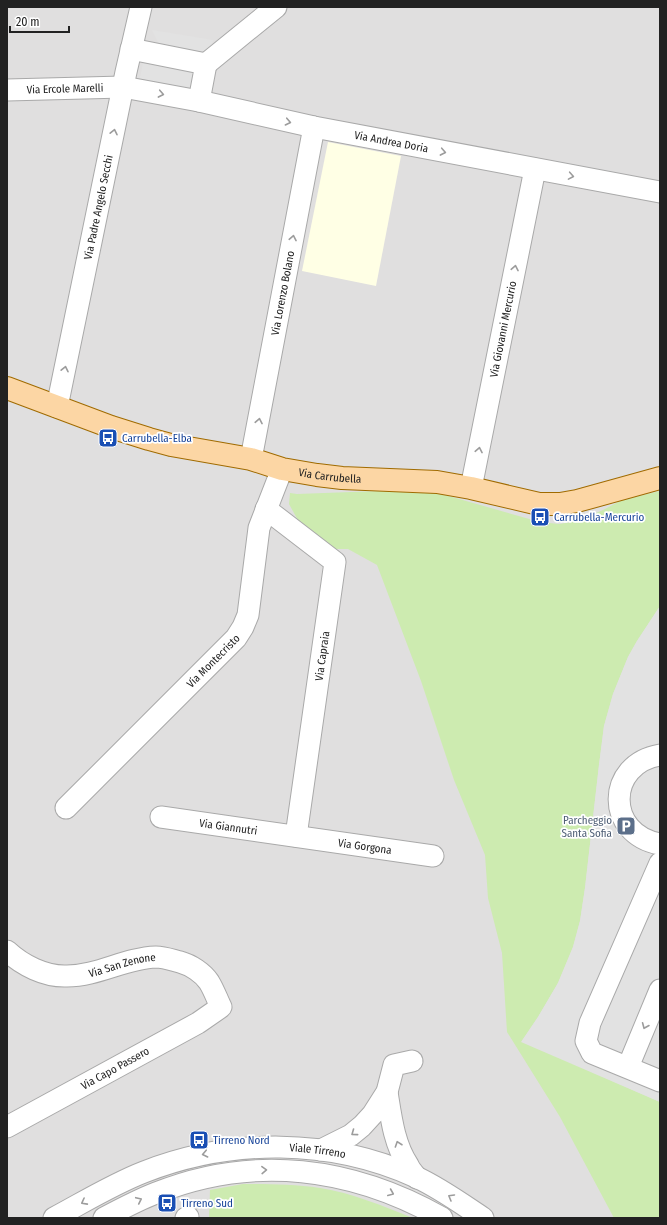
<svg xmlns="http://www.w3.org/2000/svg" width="667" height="1225" viewBox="0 0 667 1225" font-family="'Fira Sans Condensed',sans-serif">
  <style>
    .residential { fill: #e0dfdf }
    .education { fill: #ffffe5 }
    .grass { fill: #cdebb0 }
    .parking { fill: #e2e2e2 }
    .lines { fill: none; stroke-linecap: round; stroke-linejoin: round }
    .minor-casing { stroke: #a9a9a9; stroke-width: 23 }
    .major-casing { stroke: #a06b00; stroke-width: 24 }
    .minor { stroke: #fff; stroke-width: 21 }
    .major { stroke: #fcd6a4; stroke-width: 22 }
    .oneway { stroke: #9c9c9c }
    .labels { text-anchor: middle; stroke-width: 3.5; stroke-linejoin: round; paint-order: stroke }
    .street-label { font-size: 11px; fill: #222; stroke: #fff }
    .transit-label { font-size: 11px; fill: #164399; stroke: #fff; text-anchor: start }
    .service-label { font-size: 11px; fill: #4e5e75; stroke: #fff; text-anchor: end }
  </style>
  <rect width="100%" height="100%" fill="#f2efe9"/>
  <!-- residential -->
  <path class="residential" d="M 7,7 L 660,7 L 660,1218 L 7,1218 Z"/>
  <!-- education -->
  <path class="education" d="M 328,142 L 401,156 L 376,286 L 302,271 Z"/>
  <!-- grass -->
  <path class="grass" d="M 406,490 L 421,490 L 438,493 L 540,522 L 559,524 L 577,521 L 603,510 L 622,500 L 660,491 L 660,606 L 637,641 L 628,657 L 613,694 L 604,726 L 599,765 L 585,888 L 580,921 L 573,947 L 558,983 L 538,1017 L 522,1041 L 660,1102 L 660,1218 L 614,1218 L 560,1117 L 507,1032 L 502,953 L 488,898 L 485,855 L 454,780 L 421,681 L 377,565 L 348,549 L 330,549 L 305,533 L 289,504 L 290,493 L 297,494 Z
    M 243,1184 C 269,1184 294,1184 320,1188 C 352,1193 383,1206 413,1218 L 209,1218 L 210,1190 Z"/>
  <!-- parking -->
  <path class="parking" d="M 152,30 L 213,40 L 210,53 L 159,44 Z
    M 145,54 L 203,66 L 198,94 L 139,82 Z
    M 660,606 L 660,1102 L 521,1042 L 538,1017 L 558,983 L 573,947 L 580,921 L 585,888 L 599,765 L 604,726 L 613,694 L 628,657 L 637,641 Z"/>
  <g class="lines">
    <defs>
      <g id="minor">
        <path d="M 131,49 L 206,64 L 199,101"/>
        <path d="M 206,64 L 276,7"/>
        <path id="s1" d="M 7,90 L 123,87 L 199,101 L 314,127 L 660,192"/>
        <path id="s2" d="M 57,407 L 126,72 L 141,7"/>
        <path id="s3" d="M 251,459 L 314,127"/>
        <path id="s4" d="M 471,488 L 535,169"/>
        <path d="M 266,509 L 335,562 L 296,836"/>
        <path d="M 660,755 C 606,764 605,834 660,844"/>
        <path id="s5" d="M 66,808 L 236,638 L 243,627 L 248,615 L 259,528 L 282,469"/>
        <path id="s6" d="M 161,817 L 433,856"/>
        <path d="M 660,863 L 590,1023 L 586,1041 L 592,1053 L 660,1081"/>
        <path id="s7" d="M 7,951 C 22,965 45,977 67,976 C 98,976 125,958 156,957 C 164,957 172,960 180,962 C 191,965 203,973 209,982 C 214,990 217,999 221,1007 L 198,1023 L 7,1127"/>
        <path d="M 628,1067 L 660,990"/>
        <path d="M 387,1092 C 391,1117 394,1144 408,1165 C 410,1170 414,1174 417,1178"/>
        <path d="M 321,1150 L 351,1135 L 362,1126 L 373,1114 L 387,1092 L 394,1065 L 412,1061"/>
        <path id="s8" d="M 54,1218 C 84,1202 113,1184 144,1172 C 231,1138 330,1138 416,1177 C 440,1188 462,1204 483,1218"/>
        <path d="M 104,1218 C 121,1209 138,1200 156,1193 C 254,1154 352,1167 442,1218"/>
        <path d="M 186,1218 L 188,1217"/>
      </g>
      <g id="major">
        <path id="s9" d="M 7,388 L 111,427 L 149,439 L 171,445 L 251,459 L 282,469 L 317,475 L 342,478 L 437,482 L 471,488 L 539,504 L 560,504 L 577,501 L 660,478"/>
      </g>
    </defs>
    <!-- minor casing -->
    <use href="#minor" class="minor-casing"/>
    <!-- major casing -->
    <use href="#major" class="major-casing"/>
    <!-- minor -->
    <use href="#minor" class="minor"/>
    <!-- major -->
    <use href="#major" class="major"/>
  </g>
  <!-- one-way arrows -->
  <defs><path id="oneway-chevron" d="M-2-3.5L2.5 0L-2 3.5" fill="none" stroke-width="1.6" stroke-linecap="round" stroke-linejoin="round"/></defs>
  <g class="oneway">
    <use href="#oneway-chevron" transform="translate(161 94) rotate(11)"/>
    <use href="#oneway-chevron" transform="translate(288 122) rotate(12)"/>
    <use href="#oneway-chevron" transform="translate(114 132) rotate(-78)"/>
    <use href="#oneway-chevron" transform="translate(443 152) rotate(11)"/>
    <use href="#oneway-chevron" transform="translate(571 176) rotate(10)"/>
    <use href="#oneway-chevron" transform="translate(293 238) rotate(-79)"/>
    <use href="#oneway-chevron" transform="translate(515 268) rotate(-79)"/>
    <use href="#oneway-chevron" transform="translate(65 369) rotate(-78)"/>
    <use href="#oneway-chevron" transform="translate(259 421) rotate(-79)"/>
    <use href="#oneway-chevron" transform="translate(479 450) rotate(-79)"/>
    <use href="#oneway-chevron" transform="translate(645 1026) rotate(113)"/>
    <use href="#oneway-chevron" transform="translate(354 1133) rotate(144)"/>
    <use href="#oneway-chevron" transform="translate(398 1144) rotate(-109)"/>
    <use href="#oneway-chevron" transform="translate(205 1154) rotate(168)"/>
    <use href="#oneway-chevron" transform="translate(264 1170) rotate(-2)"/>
    <use href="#oneway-chevron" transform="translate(391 1193) rotate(23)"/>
    <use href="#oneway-chevron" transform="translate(451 1197) rotate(-150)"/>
    <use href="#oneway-chevron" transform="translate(139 1200) rotate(-25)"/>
    <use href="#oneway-chevron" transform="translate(84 1202) rotate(152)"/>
  </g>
  <!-- icons -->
  <defs>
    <symbol id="bus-square" viewBox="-11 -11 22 22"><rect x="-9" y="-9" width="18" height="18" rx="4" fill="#1a4fb4" stroke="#fff"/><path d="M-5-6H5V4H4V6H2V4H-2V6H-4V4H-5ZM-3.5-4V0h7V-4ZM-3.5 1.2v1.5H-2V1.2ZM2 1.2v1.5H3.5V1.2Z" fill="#fff"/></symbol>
    <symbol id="parking-square" viewBox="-11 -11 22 22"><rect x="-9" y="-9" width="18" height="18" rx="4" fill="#5c6f8a" stroke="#fff"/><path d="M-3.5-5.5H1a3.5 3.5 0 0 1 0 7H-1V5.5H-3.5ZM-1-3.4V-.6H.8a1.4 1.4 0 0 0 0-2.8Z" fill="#fff"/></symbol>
  </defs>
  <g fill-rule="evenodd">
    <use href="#bus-square" x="97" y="427" width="22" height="22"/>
    <use href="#bus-square" x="529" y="506" width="22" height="22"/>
    <use href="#parking-square" x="615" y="815" width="22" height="22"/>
    <use href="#bus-square" x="188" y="1129" width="22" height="22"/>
    <use href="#bus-square" x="156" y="1192" width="22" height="22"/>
  </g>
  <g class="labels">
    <!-- street labels -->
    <g class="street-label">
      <text dy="4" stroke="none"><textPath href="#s1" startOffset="58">Via Ercole Marelli</textPath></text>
      <text dy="4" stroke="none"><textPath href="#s1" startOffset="390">Via Andrea Doria</textPath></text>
      <text dy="4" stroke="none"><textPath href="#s2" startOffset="204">Via Padre Angelo Secchi</textPath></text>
      <text dy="4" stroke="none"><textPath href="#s3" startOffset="169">Via Lorenzo Bolano</textPath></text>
      <text dy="4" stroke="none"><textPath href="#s4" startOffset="162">Via Giovanni Mercurio</textPath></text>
      <text dy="4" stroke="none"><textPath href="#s9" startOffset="336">Via Carrubella</textPath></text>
      <text transform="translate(322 656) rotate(-82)" y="4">Via Capraia</text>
      <text dy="4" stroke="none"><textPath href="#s5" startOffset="208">Via Montecristo</textPath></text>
      <text dy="4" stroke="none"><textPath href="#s6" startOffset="68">Via Giannutri</textPath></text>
      <text dy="4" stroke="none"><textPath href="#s6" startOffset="206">Via Gorgona</textPath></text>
      <text dy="4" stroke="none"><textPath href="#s7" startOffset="123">Via San Zenone</textPath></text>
      <text transform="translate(115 1068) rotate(-29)" y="4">Via Capo Passero</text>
      <text dy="4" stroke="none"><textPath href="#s8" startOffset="278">Viale Tirreno</textPath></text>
    </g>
    <!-- transit labels -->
    <g class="transit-label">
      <text x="122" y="442">Carrubella-Elba</text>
      <text x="554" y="521">Carrubella-Mercurio</text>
      <text x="213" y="1144">Tirreno Nord</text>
      <text x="181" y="1207">Tirreno Sud</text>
    </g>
    <!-- service labels -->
    <g class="service-label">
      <text x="612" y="824">Parcheggio<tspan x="612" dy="13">Santa Sofia</tspan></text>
    </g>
  </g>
  <!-- border -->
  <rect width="667" height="1225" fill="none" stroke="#222222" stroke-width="16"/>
  <!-- scale -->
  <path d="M10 26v6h59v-6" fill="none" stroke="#222222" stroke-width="2"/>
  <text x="16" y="26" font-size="12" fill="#222222" stroke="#ffffff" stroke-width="3" paint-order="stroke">20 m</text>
</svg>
